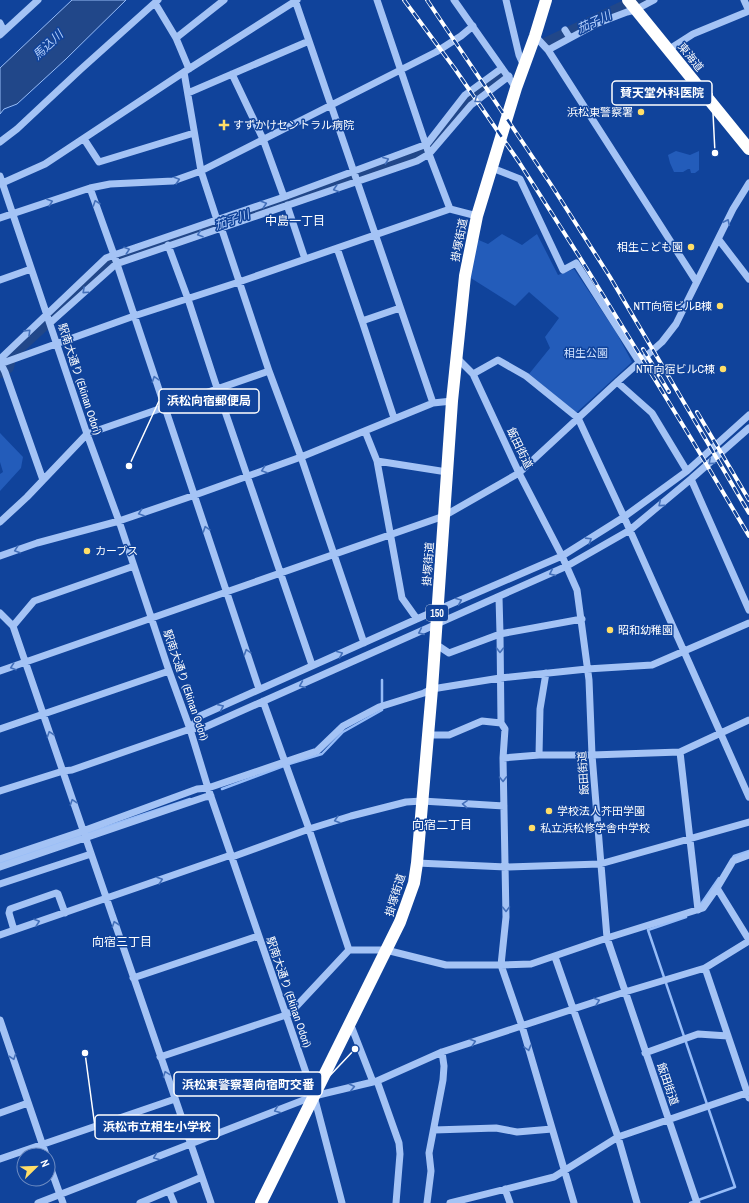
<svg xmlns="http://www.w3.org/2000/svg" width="749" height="1203" viewBox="0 0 749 1203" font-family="'Archivo Narrow','Noto Sans JP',sans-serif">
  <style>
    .green { fill: #235cba }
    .water { fill: #214789; stroke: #96bcf8 }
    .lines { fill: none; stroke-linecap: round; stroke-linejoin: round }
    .stream { stroke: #96bcf8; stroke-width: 2.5 }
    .river { stroke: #214789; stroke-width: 14 }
    .minor { stroke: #a4c3f5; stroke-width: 7 }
    .highway { stroke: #fff; stroke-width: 12 }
    .rail-casing { stroke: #fff; stroke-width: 4 }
    .rail { stroke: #10439b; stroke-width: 2.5; stroke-dasharray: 8; stroke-linecap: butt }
    .oneway { stroke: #4470ba }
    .poi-dot { fill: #ffde68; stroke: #10439b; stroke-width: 1.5 }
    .labels { text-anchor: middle; stroke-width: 3; stroke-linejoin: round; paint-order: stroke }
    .shield { fill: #10439b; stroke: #b7c7e1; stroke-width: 1 }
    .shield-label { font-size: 10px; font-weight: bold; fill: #fff }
    .street-label { font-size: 11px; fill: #fff; stroke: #10439b }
    .poi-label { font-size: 11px; fill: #fff; stroke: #10439b; text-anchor: start }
    .park-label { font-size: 11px; fill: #cde0fe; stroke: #10439b }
    .water-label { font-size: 12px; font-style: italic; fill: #b1cdfb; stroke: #10439b }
    .neighbourhood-label { font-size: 12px; fill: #fff; stroke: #10439b }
    .leader { fill: none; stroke: #fff; stroke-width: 1.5 }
    .callout-dot { fill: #fff; stroke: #10439b; stroke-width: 1.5 }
    .callout { fill: #10439b; stroke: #fff; stroke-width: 1.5 }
    .callout-label { font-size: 12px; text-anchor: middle; font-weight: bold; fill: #fff }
  </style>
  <rect width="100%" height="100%" fill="#10439b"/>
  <!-- green -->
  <path class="green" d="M 676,151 L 690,155 L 699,151 L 699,170 L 695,173 L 691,173 L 690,169 L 688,169 L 683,172 L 674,172 L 670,163 L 668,155 Z
    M 502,234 L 522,245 L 537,234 L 558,275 L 574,269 L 616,332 L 632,362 L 576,413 L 529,374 L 550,348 L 545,337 L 559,318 L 529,292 L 515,306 L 466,275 L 474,238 L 488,244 Z
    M 0,433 L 23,457 L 21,468 L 0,491 L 0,474 L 3,472 L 0,462 Z"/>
  <!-- water -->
  <path class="water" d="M 72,0 L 126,0 L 66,59 L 17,104 L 4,109 L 0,114 L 0,68 Z"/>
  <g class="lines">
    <!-- stream -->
    <path class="stream" d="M 222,789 L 289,764 L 322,754 L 343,732 L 382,710 L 382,680
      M 85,834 L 190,799
      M 732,859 L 734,856 L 749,851
      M 0,863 L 80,836
      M 699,907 L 719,878
      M 686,917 L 648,930 L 735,1187 L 690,1203"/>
    <!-- river -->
    <path class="river" d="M 547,44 L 640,0
      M 0,371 L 7,367 L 10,355 L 12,353 L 103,269 L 122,258 L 359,177 L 422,152 L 431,144 L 469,100 L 491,82 L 498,78"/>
    <!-- minor -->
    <path class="minor" d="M 295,0 L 433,403 L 452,401
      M 377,0 L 429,154 L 450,209
      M 454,0 L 516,88
      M 506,0 L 519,55 L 524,66
      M 744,0 L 749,11
      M 155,3 L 176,38 L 189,69
      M 0,23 L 4,31
      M 565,30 L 570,38
      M 0,35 L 38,0
      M 535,36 L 548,50 L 696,281
      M 176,38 L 224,0
      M 548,50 L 598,23 L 627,12 L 635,10 L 654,0
      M 668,50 L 693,34 L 749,11
      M 184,72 L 201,171 L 217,220 L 221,227 L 269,371 L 301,457 L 364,643
      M 232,74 L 263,139 L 284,197
      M 188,93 L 309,41
      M 84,139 L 99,162 L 194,133
      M 0,142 L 17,129 L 80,70 L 158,0
      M 492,168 L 520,179 L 563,270 L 576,263 L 640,363
      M 0,176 L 87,434 L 119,521 L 169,671 L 190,729 L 208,788 L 314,1096 L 342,1203
      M 0,184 L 45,164 L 184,72 L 297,0
      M 90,188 L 114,255 L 259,689
      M 287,205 L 305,259
      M 0,218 L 90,188 L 110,184 L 173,181 L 201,171 L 436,52 L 461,36 L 473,26
      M 719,240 L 749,279
      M 168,245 L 188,299 L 217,388 L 312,665
      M 337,248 L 362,321
      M 0,280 L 31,269
      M 50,323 L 116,264 L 417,161 L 429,154 L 471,105 L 509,76
      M 457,358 L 473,374 L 519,473 L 562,556 L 577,590 L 589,680 L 592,755 L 607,938 L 697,1203
      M 0,359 L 106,258 L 114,255 L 284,197 L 427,144 L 465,95 L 502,68
      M 0,362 L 5,372 L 43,480
      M 0,364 L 134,316 L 239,282 L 450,209 L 477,216
      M 473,374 L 498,360 L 526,376 L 578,418 L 624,517 L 749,797
      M 617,382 L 652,413 L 687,471
      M 394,418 L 362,321 L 400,308
      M 365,431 L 377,461 L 402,598 L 417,619
      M 377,461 L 447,472
      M 691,479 L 749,610
      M 0,522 L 27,497 L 87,434 L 269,371
      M 0,556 L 37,543 L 119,521 L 195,495 L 301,457 L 433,403
      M 499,597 L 500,634 L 501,723 L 505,729 L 503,758 L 506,917 L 501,965 L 522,1026 L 574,1203
      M 0,613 L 13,626 L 14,629 L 211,1203
      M 13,626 L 34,601 L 134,566
      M 434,643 L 449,653 L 500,634 L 582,619
      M 0,671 L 444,516 L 519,473 L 617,382 L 662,342 L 676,324 L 733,209 L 749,183
      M 263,701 L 309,829 L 349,950
      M 0,729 L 169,671
      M 190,729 L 200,716 L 437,610 L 562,556 L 624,517 L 687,471 L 749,415
      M 428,735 L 449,735 L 482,721 L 501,723
      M 680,752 L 698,910
      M 539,755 L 540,709 L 546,673
      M 503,758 L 539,755 L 592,755 L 680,752 L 749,720
      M 0,791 L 63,771 L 72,770 L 190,729 L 203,728 L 567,566 L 630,530 L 691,479 L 749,428
      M 232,857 L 309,829 L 351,816 L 406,802 L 422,801 L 504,806
      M 0,859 L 80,832 L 197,789 L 208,788 L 317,751 L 343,726 L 379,707 L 424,693 L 432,689 L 500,678 L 587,669 L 652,665 L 749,623
      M 417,863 L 506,867 L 600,864 L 749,822
      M 0,867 L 205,797 L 211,796
      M 0,884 L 91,854
      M 717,888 L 733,861 L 749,855
      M 14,930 L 9,913 L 10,909 L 53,894 L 56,893 L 58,894 L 65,913
      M 0,935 L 231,855
      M 555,957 L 618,1137 L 637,1203
      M 705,968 L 749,1098
      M 133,978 L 258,936
      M 0,1020 L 46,1155
      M 350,1023 L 373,1082
      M 645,1053 L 698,1034 L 728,1036
      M 160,1057 L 286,1015 L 291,1012 L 349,950 L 386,950 L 446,965 L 501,965 L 531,964 L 607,938 L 703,908 L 717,888 L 749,940
      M 377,1081 L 399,1143 L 400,1154 L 396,1203
      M 0,1113 L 28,1103
      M 434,1130 L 496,1128 L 517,1132 L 552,1129
      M 0,1159 L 175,1099
      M 48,1161 L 63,1203
      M 505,1189 L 510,1203
      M 169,1191 L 174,1203
      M 38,1203 L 314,1096 L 377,1081 L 442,1052 L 625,992 L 705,968 L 749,941
      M 140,1203 L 202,1177
      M 427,1203 L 431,1171 L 429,1153 L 443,1080 L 444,1066 L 442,1052
      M 450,1203 L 554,1177 L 618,1137 L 749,1092"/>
    <!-- highway -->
    <path class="highway" d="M 628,0 L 749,149
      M 261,1203 L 400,922 L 414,883 L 417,863 L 432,689 L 452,401 L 465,276 L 477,216 L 516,88 L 535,36 L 546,0"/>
    <defs>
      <path id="rail" d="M 404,0 L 455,69 L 519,162 L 579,256 L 692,440 L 749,536
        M 427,0 L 550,183 L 610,277 L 749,513
        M 643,349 L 669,392
        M 697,412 L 749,500"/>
    </defs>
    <!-- rail casing -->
    <use href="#rail" class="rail-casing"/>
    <!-- rail -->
    <use href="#rail" class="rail"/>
  </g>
  <!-- one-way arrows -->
  <defs><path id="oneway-chevron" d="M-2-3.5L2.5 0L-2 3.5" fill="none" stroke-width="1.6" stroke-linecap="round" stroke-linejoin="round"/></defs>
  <g class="oneway">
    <use href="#oneway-chevron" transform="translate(477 100) rotate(143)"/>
    <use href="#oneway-chevron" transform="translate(386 160) rotate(-21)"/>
    <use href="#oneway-chevron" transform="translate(177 180) rotate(-17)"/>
    <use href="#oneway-chevron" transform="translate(336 189) rotate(162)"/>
    <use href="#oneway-chevron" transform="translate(50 202) rotate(-19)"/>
    <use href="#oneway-chevron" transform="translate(96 203) rotate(-109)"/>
    <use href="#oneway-chevron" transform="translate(264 204) rotate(-18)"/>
    <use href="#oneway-chevron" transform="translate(727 222) rotate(-65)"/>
    <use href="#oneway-chevron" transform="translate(200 234) rotate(161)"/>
    <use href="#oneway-chevron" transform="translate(127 250) rotate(-19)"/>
    <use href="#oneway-chevron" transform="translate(85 291) rotate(138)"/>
    <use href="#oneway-chevron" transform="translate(28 332) rotate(-44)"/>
    <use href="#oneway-chevron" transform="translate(155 379) rotate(-108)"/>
    <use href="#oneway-chevron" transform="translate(711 462) rotate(138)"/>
    <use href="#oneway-chevron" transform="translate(264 470) rotate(161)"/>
    <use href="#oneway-chevron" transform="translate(661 504) rotate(140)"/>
    <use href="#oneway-chevron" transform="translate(141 513) rotate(161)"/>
    <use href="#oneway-chevron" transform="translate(206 529) rotate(-108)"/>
    <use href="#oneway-chevron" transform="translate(589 540) rotate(-32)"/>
    <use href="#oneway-chevron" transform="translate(17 550) rotate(161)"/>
    <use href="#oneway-chevron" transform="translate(552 573) rotate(156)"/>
    <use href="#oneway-chevron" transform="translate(459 601) rotate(-23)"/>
    <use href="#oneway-chevron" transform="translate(421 632) rotate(156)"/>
    <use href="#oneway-chevron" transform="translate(500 650) rotate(90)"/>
    <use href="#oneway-chevron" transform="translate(247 652) rotate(-108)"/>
    <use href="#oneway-chevron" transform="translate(340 654) rotate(-23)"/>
    <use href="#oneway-chevron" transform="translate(13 667) rotate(161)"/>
    <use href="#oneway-chevron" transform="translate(302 685) rotate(157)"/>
    <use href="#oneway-chevron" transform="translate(221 707) rotate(-24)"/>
    <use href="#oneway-chevron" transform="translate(50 734) rotate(-109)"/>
    <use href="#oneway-chevron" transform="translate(503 779) rotate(89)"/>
    <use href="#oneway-chevron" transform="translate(73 802) rotate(-109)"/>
    <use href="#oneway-chevron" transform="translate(465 804) rotate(-176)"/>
    <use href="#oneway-chevron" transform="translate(337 820) rotate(163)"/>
    <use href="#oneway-chevron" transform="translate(160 880) rotate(-19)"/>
    <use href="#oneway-chevron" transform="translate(506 909) rotate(89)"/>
    <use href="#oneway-chevron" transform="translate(37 922) rotate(-19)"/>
    <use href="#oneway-chevron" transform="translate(115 924) rotate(-109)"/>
    <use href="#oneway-chevron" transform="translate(597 1001) rotate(-19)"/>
    <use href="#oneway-chevron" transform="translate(473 1042) rotate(-18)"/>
    <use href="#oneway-chevron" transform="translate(528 1048) rotate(74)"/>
    <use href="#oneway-chevron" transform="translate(13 1057) rotate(71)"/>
    <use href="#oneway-chevron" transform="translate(166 1074) rotate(-110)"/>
    <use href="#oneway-chevron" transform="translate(352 1087) rotate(-13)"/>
    <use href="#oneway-chevron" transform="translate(277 1110) rotate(159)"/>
    <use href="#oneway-chevron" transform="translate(156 1157) rotate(159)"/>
  </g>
  <!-- markers -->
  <g class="poi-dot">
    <circle cx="641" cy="112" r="4"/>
    <path d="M222 119h4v4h4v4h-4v4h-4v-4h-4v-4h4z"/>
    <circle cx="691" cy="247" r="4"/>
    <circle cx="720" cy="306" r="4"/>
    <circle cx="723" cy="369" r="4"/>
    <circle cx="87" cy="551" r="4"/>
    <circle cx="610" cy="630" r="4"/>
    <circle cx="549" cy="811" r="4"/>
    <circle cx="532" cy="828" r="4"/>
  </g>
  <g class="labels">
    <!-- shield labels -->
    <rect class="shield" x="426" y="605" width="22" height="16" rx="3"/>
    <g class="shield-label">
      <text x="437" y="617">150</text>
    </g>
    <!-- street labels -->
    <g class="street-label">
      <text transform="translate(691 57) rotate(51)" y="4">東海道</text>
      <text transform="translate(459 240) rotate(-79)" y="4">掛塚街道</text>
      <text transform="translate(80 379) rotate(72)" y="4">駅南大通り (Ekinan Odori)</text>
      <text transform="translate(520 448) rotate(64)" y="4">飯田街道</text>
      <text transform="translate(428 564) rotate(-86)" y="4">掛塚街道</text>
      <text transform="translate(186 685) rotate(71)" y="4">駅南大通り (Ekinan Odori)</text>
      <text transform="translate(583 773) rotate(-94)" y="4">飯田街道</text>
      <text transform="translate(395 895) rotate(-73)" y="4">掛塚街道</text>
      <text transform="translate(289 992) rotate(71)" y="4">駅南大通り (Ekinan Odori)</text>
      <text transform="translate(668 1084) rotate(71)" y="4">飯田街道</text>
    </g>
    <!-- poi labels -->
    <g class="poi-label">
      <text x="633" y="116" text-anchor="end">浜松東警察署</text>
      <text x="233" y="129">すずかけセントラル病院</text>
      <text x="683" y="251" text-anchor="end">相生こども園</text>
      <text x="712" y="310" text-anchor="end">NTT向宿ビルB棟</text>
      <text x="715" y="373" text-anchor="end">NTT向宿ビルC棟</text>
      <text x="95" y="555">カーブス</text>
      <text x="618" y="634">昭和幼稚園</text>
      <text x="557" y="815">学校法人芥田学園</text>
      <text x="540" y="832">私立浜松修学舎中学校</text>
    </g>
    <!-- park labels -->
    <g class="park-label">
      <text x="586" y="357">相生公園</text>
    </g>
    <!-- water labels -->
    <g class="water-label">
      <text transform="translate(594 22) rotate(-25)" y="4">茄子川</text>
      <text transform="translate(48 45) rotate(-43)" y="4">馬込川</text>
      <text transform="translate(232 220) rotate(-19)" y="4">茄子川</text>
    </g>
    <!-- neighbourhood labels -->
    <g class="neighbourhood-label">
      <text x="295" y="225">中島一丁目</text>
      <text x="442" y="829">向宿二丁目</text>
      <text x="122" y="946">向宿三丁目</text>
    </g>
  </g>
  <!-- callouts -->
  <path class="leader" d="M715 153L712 93M129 466L159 401M355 1049L322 1084M85 1053L95 1127"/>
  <g class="callout-dot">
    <circle cx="715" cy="153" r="4"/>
    <circle cx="129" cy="466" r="4"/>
    <circle cx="355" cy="1049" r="4"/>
    <circle cx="85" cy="1053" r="4"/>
  </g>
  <g class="callout">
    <rect x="612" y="81" width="100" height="24" rx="4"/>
    <rect x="159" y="389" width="100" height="24" rx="4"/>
    <rect x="174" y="1072" width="148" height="24" rx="4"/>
    <rect x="95" y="1115" width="124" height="24" rx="4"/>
  </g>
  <g class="callout-label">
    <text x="662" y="97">賛天堂外科医院</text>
    <text x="209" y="405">浜松向宿郵便局</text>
    <text x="248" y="1089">浜松東警察署向宿町交番</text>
    <text x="157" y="1131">浜松市立相生小学校</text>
  </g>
  <!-- north arrow -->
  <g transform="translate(36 1167) rotate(67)"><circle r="19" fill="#10439b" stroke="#708ec3"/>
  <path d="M0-3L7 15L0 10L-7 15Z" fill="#ffde68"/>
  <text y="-6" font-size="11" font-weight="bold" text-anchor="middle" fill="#ffffff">N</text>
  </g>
</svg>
